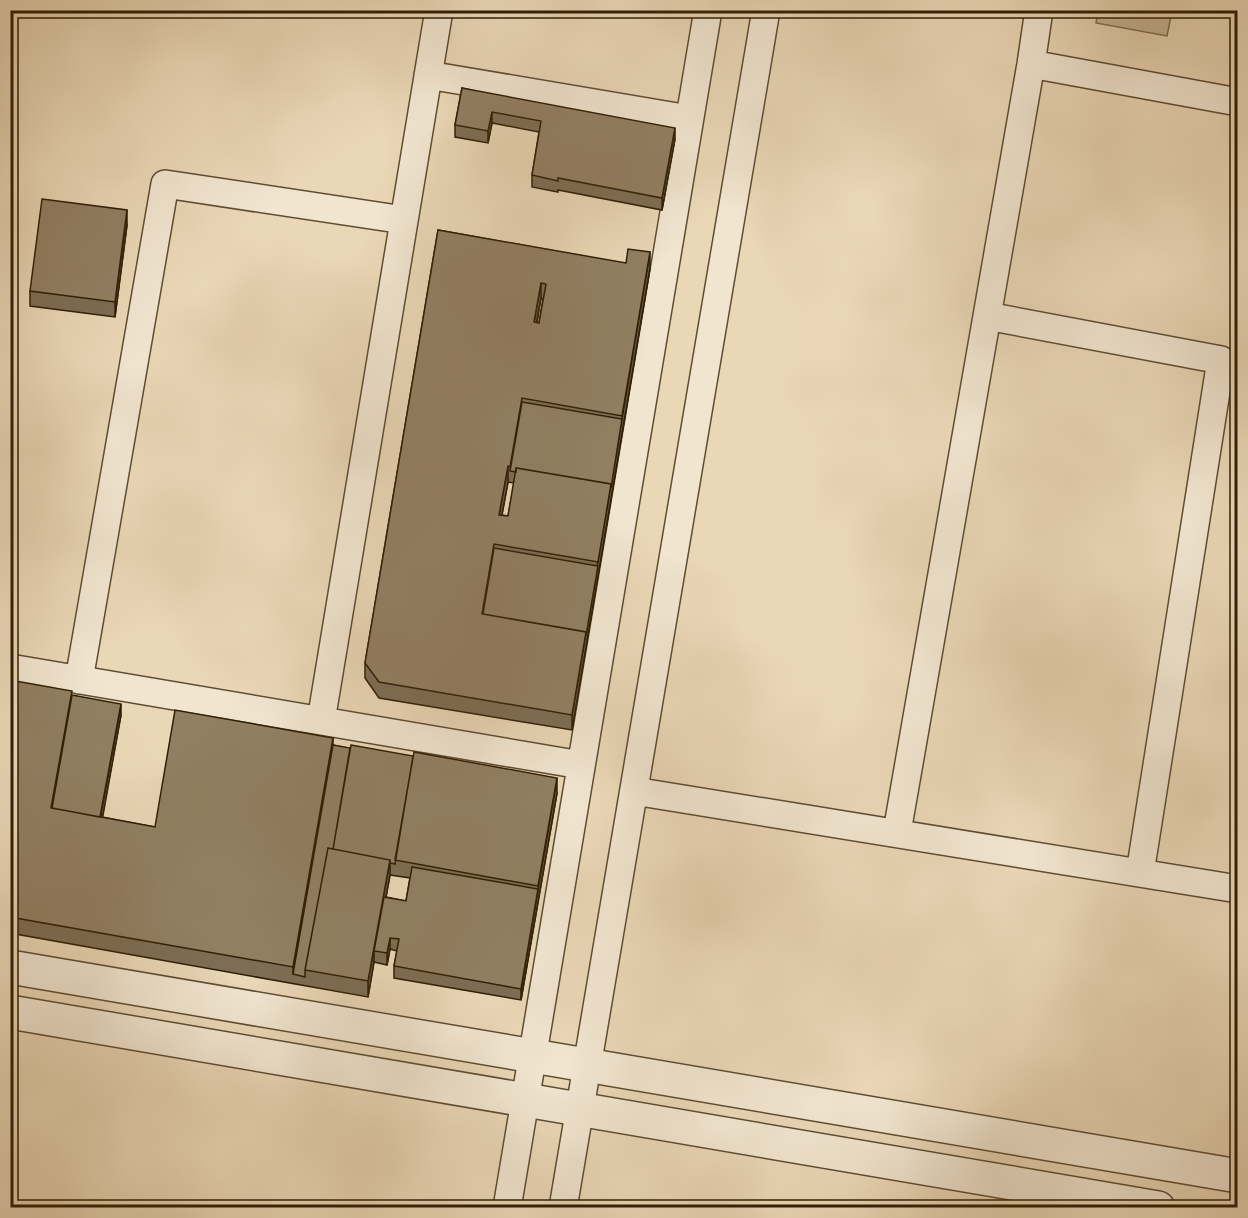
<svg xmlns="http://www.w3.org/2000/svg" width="1248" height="1218" viewBox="0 0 1248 1218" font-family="Cardo,serif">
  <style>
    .green { fill: #cab898; stroke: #7d6c4f; stroke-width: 1.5 }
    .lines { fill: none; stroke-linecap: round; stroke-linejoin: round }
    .minor-casing { stroke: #5e4d32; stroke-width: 30 }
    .tertiary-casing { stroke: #5e4d32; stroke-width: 36 }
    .minor { stroke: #f1e5d0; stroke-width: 27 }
    .tertiary { stroke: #f1e5d0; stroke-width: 33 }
    .wall { fill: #7d6d54; stroke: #301f06; stroke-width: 1.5; fill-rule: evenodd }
    .shaded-wall { fill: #665945; stroke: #301f06; stroke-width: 1.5 }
    .building { fill: #917f62; stroke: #301f06; stroke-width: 1.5; fill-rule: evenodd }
  </style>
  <rect width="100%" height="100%" fill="#ead7b6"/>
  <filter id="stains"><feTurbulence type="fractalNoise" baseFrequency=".00333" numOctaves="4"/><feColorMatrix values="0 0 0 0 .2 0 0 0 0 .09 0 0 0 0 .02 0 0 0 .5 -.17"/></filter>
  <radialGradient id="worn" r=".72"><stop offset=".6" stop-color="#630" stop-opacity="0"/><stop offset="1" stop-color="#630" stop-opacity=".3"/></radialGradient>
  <!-- green -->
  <path class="green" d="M 1098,11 L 1172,11 L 1167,36 L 1096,23 Z"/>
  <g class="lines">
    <defs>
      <path id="minor" d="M 1031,64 L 1238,102
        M 428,75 L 689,119
        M 987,316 L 1221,360 L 1140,873
        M 10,668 L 581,765
        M 79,680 L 165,184 L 404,220
        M 321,721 L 439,10
        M 634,791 L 1238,889
        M 897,832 L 1031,64 L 1039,10
        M 507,1208 L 708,10
        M 563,1208 L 766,10"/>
      <path id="tertiary" d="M 10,967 L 1238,1176
        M 10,1012 L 1158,1208"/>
    </defs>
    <!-- minor casing -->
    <use href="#minor" class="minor-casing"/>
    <!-- tertiary casing -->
    <use href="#tertiary" class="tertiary-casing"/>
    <!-- minor -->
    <use href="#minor" class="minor"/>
    <!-- tertiary -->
    <use href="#tertiary" class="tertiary"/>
  </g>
  <!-- wall -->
  <path class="wall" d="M 462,88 L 675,139 L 662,210 L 558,190 L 558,192 L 532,187 L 532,175 L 539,132 L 492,123 L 488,143 L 455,137 L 455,125 Z
    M 127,225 L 115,317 L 30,306 L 30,291 Z
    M 438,230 L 650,268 L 572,730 L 379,698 L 365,678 L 365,663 ZM 541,298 L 543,299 L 539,323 L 537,323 ZM 508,482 L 514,483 L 508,516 L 502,515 Z
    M 10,680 L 121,715 L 102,817 L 155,827 L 333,745 L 557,793 L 521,1000 L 394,978 L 394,966 L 397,951 L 390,949 L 387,965 L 374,962 L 368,997 L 10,933 ZM 390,875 L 410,878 L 406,901 L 386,897 Z"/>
  <!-- shaded-wall -->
  <path class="shaded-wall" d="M 492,112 L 492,123 L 488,143 L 488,131 Z
    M 675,128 L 675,139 L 662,210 L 662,198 Z
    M 127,210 L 127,225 L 115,317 L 115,302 Z
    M 650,252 L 650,268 L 572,730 L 572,715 Z
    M 541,283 L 541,298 L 534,337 L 534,322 Z
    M 508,466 L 508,482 L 499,530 L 499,515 Z
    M 121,704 L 121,715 L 100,832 L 100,820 Z
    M 333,738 L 333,753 L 293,974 L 293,967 Z
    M 557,778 L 557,793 L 521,1000 L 521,989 Z
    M 390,860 L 390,875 L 376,951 L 374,951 L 374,962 L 368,997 L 368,981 Z
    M 390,938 L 390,949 L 387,965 L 387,953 Z"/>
  <!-- building -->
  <path class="building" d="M 462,88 L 675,128 L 662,198 L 558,178 L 558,181 L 532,175 L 541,121 L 492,112 L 488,131 L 455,125 Z
    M 42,199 L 127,210 L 115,302 L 30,291 Z
    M 438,230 L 626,263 L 628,249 L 650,252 L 622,416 L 522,398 L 510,467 L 508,466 L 499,515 L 508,516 L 516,468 L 611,484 L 598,562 L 494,544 L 482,614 L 586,632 L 572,715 L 379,682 L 365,663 ZM 541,283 L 546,284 L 539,323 L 534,322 Z
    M 522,402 L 622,419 L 611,488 L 611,484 L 516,468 L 516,472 L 510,471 Z
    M 494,548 L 598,566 L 586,636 L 586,632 L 483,614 Z
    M 10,680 L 72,691 L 51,808 L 155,827 L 175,710 L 333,738 L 293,967 L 10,917 Z
    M 72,695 L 121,704 L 100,817 L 52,808 Z
    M 333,745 L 350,748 L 333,849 L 328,848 L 305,970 L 305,977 L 293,974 Z
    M 351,745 L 413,756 L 395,864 L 390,863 L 390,860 L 333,849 Z
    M 414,752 L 557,778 L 538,886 L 395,860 Z
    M 328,848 L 390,860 L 368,981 L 305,970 Z
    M 412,867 L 538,889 L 521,989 L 394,966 L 399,939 L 390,938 L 387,953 L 374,951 L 384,897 L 406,901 Z"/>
  <!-- margin -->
  <rect width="1248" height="1218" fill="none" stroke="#ead7b6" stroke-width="36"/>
  <rect x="12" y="12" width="1224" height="1194" fill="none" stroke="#301f06" stroke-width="3"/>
  <rect x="18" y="18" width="1212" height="1182" fill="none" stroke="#301f06" stroke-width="1.5"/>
  <rect width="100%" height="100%" filter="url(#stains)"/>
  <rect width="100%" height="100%" fill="url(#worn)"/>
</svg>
